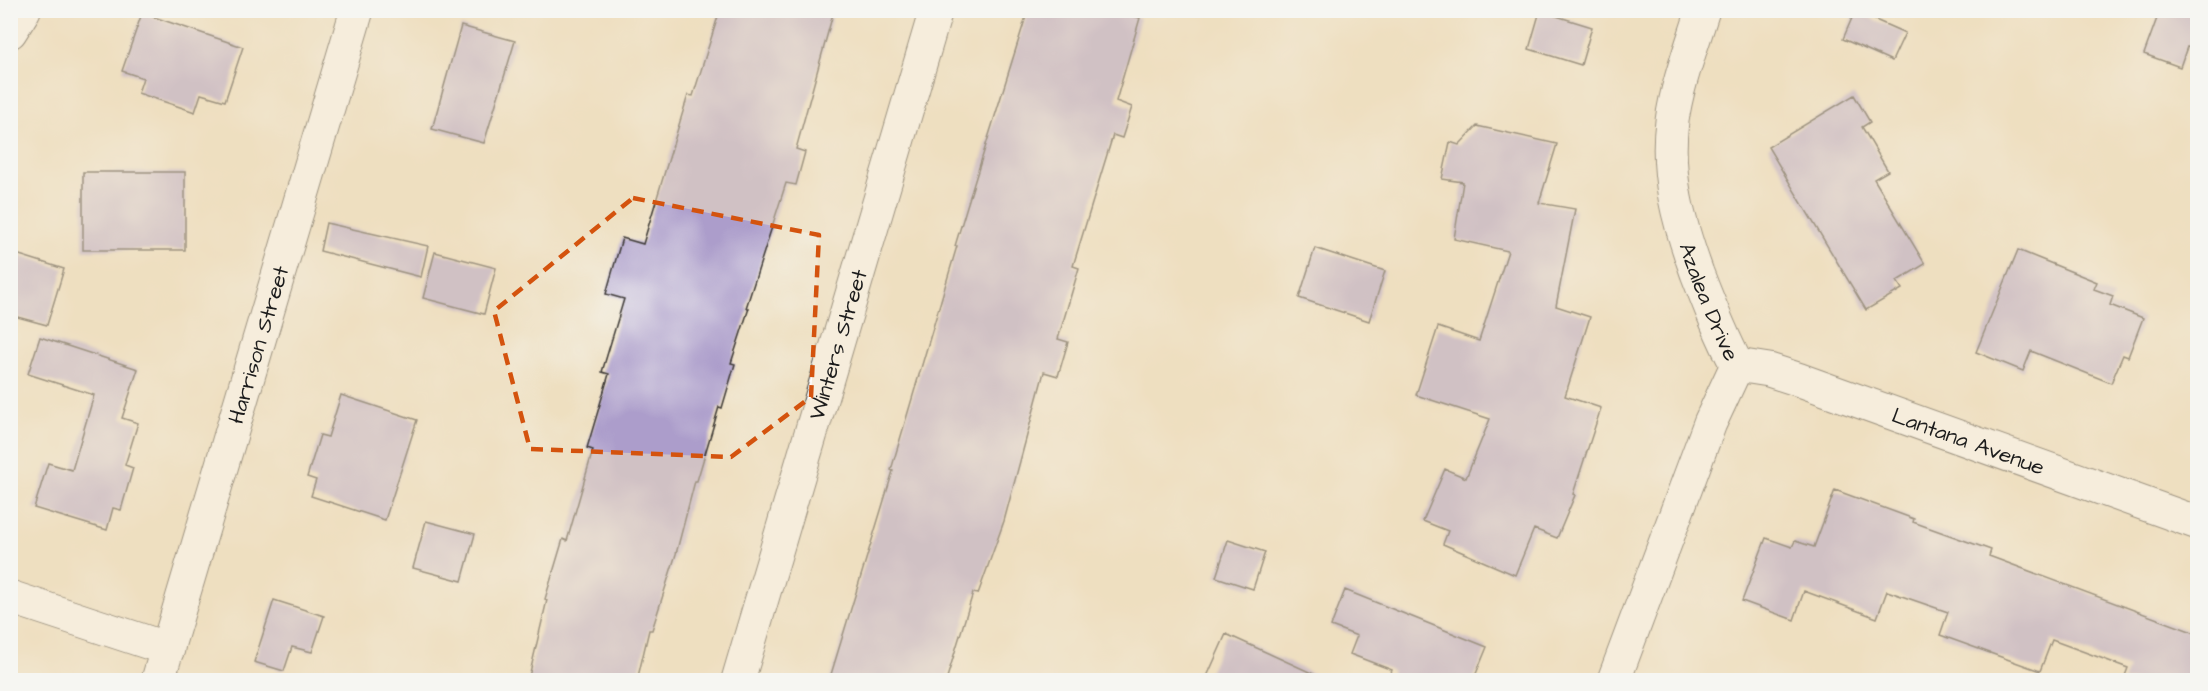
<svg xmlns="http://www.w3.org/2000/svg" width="2208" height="691" viewBox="0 0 2208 691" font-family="'Architects Daughter',sans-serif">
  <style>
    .building { fill: #ac9dcb }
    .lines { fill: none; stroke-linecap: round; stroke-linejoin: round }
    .minor-casing { stroke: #3c3935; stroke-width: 35 }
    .minor { stroke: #fff; stroke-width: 33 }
    .marked { fill: none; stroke: #d4530e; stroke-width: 4.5; stroke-dasharray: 12 8; stroke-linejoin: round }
    .labels { text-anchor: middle; stroke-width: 4.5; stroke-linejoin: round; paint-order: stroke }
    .street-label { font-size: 22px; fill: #1c1c1c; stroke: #f6f6f2 }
  </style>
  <rect width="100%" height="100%" fill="#f6f6f2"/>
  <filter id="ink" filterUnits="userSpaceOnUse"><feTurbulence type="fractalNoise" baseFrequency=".0167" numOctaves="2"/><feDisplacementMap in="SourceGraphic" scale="12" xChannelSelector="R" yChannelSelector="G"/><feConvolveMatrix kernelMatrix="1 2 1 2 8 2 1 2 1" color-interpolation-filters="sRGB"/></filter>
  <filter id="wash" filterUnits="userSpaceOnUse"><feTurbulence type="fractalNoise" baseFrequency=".008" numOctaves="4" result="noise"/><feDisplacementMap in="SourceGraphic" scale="24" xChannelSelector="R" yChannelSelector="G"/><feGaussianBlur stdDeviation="1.35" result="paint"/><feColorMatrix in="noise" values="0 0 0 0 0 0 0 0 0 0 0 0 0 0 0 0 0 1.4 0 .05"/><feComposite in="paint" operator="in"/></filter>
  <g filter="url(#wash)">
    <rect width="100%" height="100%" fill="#eedfc0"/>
    <g id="blocks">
      <!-- building -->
      <path class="building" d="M 720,10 L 834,10 L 796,149 L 805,152 L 796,185 L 786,183 L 746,308 L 749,308 L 731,363 L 735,364 L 722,408 L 719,407 L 697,481 L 695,481 L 676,554 L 652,630 L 649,630 L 637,681 L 528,681 L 547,600 L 545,599 L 563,539 L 567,541 L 593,450 L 587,448 L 609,374 L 602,372 L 624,299 L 606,294 L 622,238 L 643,244 L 688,95 L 693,96 Z
        M 1028,10 L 1114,10 L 1140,18 L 1116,101 L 1132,107 L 1122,138 L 1113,135 L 1073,266 L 1079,268 L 1058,339 L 1068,342 L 1058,376 L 1044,372 L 1004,521 L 978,594 L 973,593 L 946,681 L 829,681 L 893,471 L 891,470 L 957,246 L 955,246 L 967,206 Z
        M 2160,10 L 2198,10 L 2198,50 L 2187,47 L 2180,67 L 2144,54 Z
        M 1540,11 L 1592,27 L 1581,65 L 1529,49 Z
        M 1855,11 L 1905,33 L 1892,61 L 1843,39 Z
        M 142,13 L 243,47 L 225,101 L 201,94 L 195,112 L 138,93 L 143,78 L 122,71 Z
        M 461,26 L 515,41 L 484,143 L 432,129 Z
        M 1854,95 L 1870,122 L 1862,127 L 1888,171 L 1874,179 L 1925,264 L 1897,281 L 1902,289 L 1866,310 L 1768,147 Z
        M 1477,126 L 1557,144 L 1539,203 L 1575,209 L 1556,306 L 1590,317 L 1565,396 L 1601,408 L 1573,494 L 1575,495 L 1557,538 L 1534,529 L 1515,575 L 1443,544 L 1448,531 L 1423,521 L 1445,469 L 1466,478 L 1490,419 L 1416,395 L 1438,327 L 1479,341 L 1508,251 L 1454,239 L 1463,182 L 1442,179 L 1450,142 L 1459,145 Z
        M 83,172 L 185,172 L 185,250 L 83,250 Z
        M 326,223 L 428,246 L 421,277 L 320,251 Z
        M 1315,248 L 1385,271 L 1369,321 L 1299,298 Z
        M 2018,250 L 2097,282 L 2094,289 L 2113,296 L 2110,305 L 2143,318 L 2128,357 L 2123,355 L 2111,383 L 2031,351 L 2023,371 L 1976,352 Z
        M 10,252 L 64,269 L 47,325 L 10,315 Z
        M 435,252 L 496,268 L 484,314 L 423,298 Z
        M 40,337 L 138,369 L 122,418 L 138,423 L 125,465 L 133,468 L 121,510 L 113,508 L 107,530 L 34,508 L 48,463 L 72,470 L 94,395 L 28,374 Z
        M 341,395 L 417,420 L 385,520 L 311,496 L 316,480 L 307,477 L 320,435 L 328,437 Z
        M 1835,490 L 1914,519 L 1913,522 L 1991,550 L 1989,556 L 2198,634 L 2198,681 L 2123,681 L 2128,668 L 2052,640 L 2040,671 L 1940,635 L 1948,612 L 1887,591 L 1877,618 L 1804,591 L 1794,620 L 1742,601 L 1766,538 L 1792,547 L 1795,541 L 1814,547 Z
        M 426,521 L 475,534 L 462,581 L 413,568 Z
        M 1228,540 L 1265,552 L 1253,589 L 1216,577 Z
        M 1345,590 L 1487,647 L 1473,681 L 1388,681 L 1392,670 L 1350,654 L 1357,636 L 1331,626 Z
        M 274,600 L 324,616 L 312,652 L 292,647 L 284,671 L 254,662 Z
        M 1226,634 L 1329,681 L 1205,681 Z"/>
    </g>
  </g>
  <g filter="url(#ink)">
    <use href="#blocks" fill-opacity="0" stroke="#3c3935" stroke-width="1.5"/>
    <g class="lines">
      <defs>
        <g id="minor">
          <path id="s1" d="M 1703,10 C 1692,46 1677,84 1672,121 C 1665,175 1679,223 1697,273 C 1709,304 1721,335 1737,365"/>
          <path d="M 10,32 L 24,10"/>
          <path id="s2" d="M 1737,365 L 1769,370 L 1800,380 L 2198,523"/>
          <path d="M 10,597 L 168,649"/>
          <path id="s3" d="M 158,680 L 357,10"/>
          <path id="s4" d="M 738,680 L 936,10"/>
          <path d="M 1614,680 L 1710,423 L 1737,365"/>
        </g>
      </defs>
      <!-- minor casing -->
      <use href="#minor" class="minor-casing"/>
      <!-- minor -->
      <use href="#minor" class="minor"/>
    </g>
  </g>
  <!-- marked area -->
  <path d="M0 0H2208V691H0ZM 633,198 L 819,235 L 811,397 L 731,457 L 530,449 L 494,311 Z" fill="#eedfc0" fill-opacity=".55" fill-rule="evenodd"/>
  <path class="marked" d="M 633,198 L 819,235 L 811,397 L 731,457 L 530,449 L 494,311 Z"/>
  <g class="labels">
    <!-- street labels -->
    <g class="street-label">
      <text dy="8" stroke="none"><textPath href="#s1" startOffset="302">Azalea Drive</textPath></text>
      <text dy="8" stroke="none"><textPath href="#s3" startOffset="350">Harrison Street</textPath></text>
      <text dy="8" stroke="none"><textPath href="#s4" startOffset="350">Winters Street</textPath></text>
      <text dy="8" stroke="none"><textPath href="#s2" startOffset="244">Lantana Avenue</textPath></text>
    </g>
  </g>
  <!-- margin -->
  <rect width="2208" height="691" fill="none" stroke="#f6f6f2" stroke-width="36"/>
</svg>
